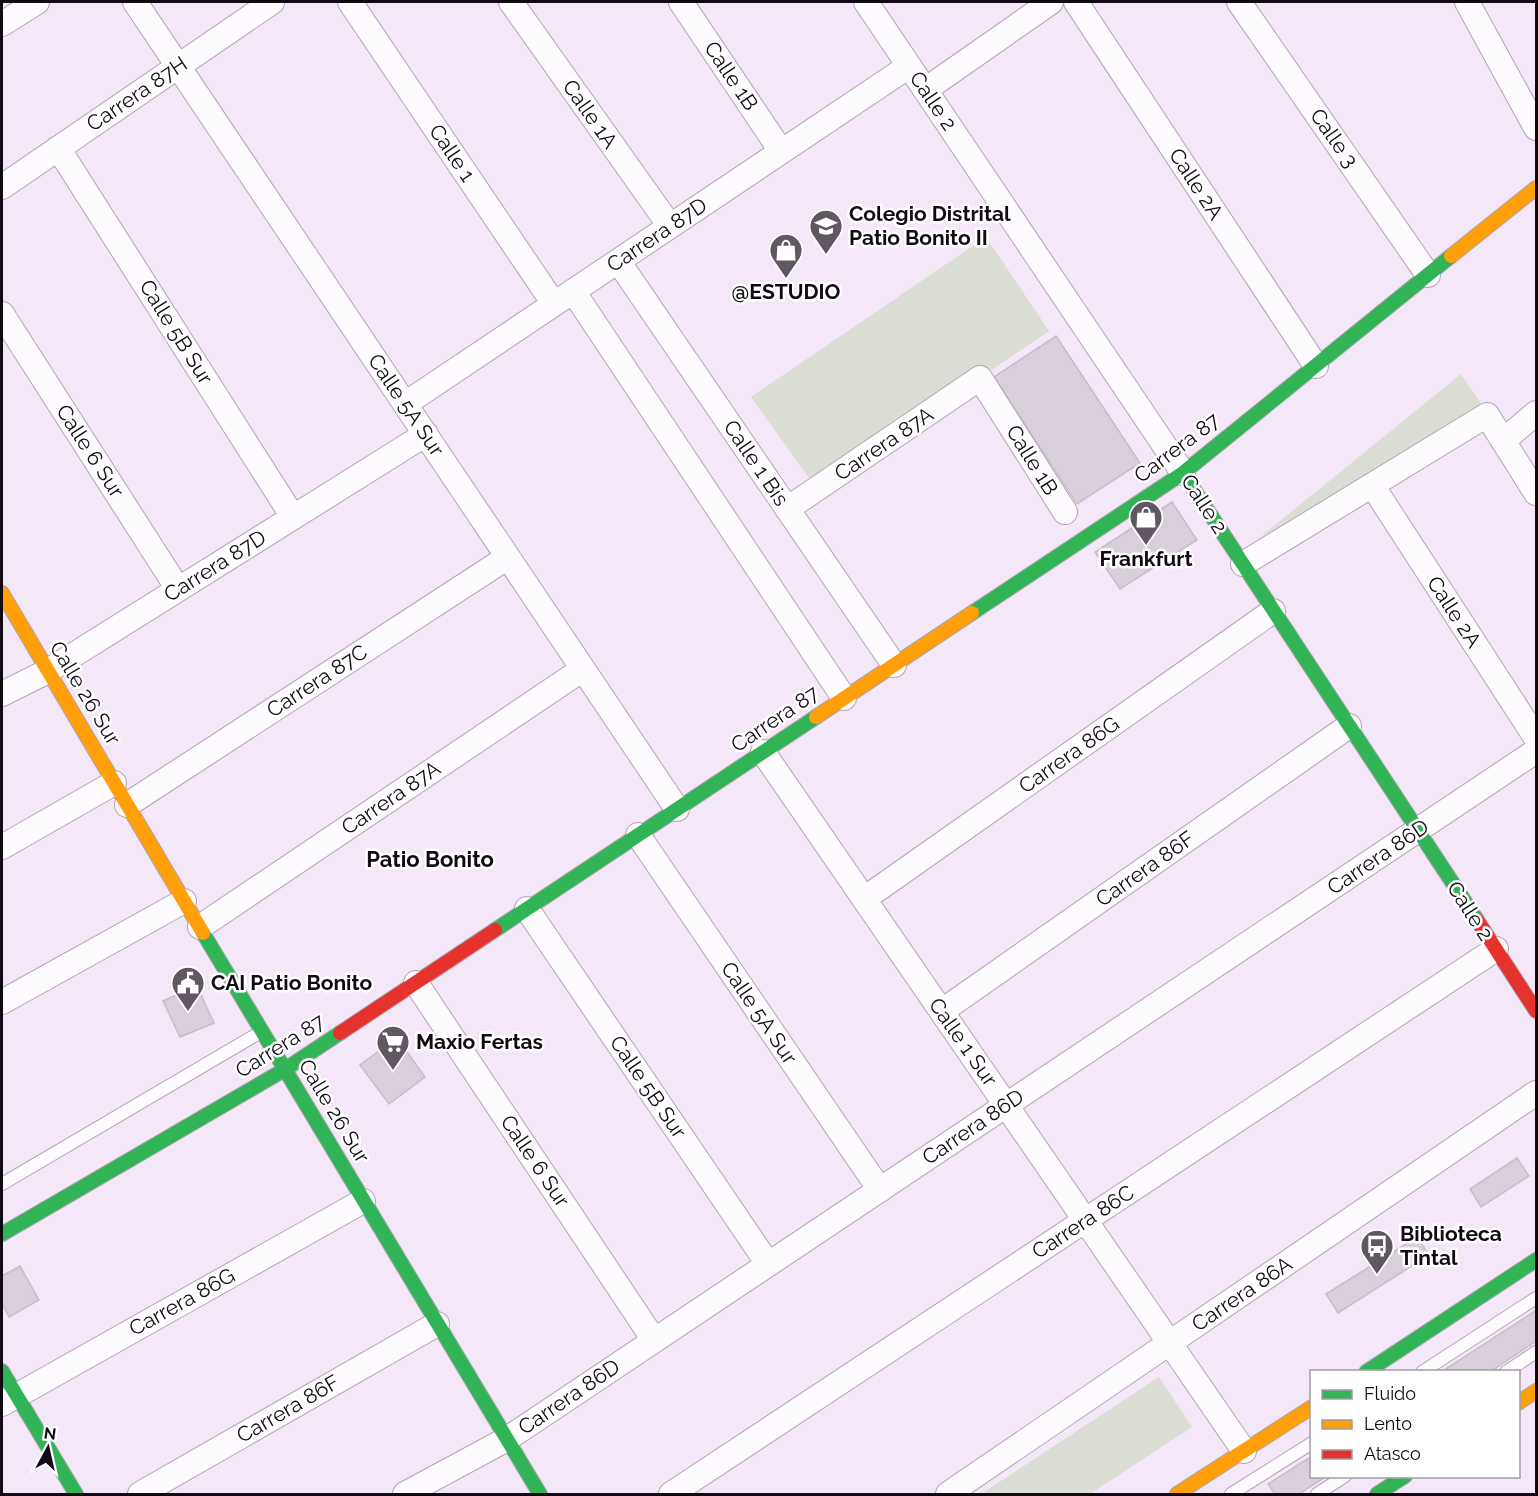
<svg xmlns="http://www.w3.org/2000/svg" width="1538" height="1496" viewBox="0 0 1538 1496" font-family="Raleway,sans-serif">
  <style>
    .green { fill: #dbded4 }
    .building { fill: #d8cfdb; stroke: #c6bdc9; stroke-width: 1.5 }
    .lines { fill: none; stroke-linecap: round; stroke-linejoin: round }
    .lane-casing { stroke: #afa6b1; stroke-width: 14 }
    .street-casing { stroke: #afa6b1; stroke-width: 26 }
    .fast-casing { stroke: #afa6b1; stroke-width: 16 }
    .slow-casing { stroke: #afa6b1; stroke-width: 16 }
    .jam-casing { stroke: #afa6b1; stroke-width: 16 }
    .lane { stroke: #fdfbfe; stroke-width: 12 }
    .street { stroke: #fdfbfe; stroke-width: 24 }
    .fast { stroke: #30b455; stroke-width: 14 }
    .slow { stroke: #ff9f0a; stroke-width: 14 }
    .jam { stroke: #e5322d; stroke-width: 14 }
    .labels { text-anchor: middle; stroke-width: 5; stroke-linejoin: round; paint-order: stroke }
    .street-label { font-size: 21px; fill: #110a13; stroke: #fff }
    .poi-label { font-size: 21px; font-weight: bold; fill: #110a13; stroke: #fff; text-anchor: start }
    .neighbourhood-label { font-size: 22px; font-weight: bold; fill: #110a13; stroke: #fff }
  </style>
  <rect width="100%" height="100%" fill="#f4e7f7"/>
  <!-- green -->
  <path class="green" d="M 986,237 L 1049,331 L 817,489 L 751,397 Z
    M 1461,374 L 1483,406 L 1259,538 Z
    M 1159,1377 L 1192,1427 L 1090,1494 L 981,1494 Z"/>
  <!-- building -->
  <path class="building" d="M 1056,336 L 1140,463 L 1077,504 L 994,377 Z
    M 1172,502 L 1197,540 L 1120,589 L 1095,552 Z
    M 197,986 L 214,1023 L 180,1037 L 163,1001 Z
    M 397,1038 L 425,1077 L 389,1104 L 360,1065 Z
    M 1517,1158 L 1529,1176 L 1481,1207 L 1470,1189 Z
    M 1417,1237 L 1429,1255 L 1338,1313 L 1326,1294 Z
    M 20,1266 L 39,1300 L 9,1317 L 2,1303 L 2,1276 Z
    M 1535,1311 L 1536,1314 L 1536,1341 L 1490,1372 L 1441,1372 Z
    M 1312,1456 L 1312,1476 L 1327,1476 L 1299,1494 L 1275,1494 L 1268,1484 Z"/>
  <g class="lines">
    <defs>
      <path id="lane" d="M 2,1184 L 259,1033
        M 1422,1372 L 1536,1298
        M 1506,1372 L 1536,1352
        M 1231,1494 L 1312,1443
        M 1317,1494 L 1345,1476"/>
      <path id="street" d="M 135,2 L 677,809
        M 350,2 L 554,304
        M 511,2 L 670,226
        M 681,2 L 781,151
        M 866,2 L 1183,473
        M 1076,2 L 1316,366
        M 1239,2 L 1428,275
        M 1467,2 L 1536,128
        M 2,24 L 37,2
        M 925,90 L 1051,2
        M 58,148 L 293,517
        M 2,187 L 272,2
        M 618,261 L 894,665
        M 573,291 L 844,698
        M 2,314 L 178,589
        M 405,404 L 909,66
        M 1503,441 L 1536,413
        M 1372,485 L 1536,738
        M 787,509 L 980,378 L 1065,512
        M 1243,564 L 1487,415 L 1536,493
        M 2,694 L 48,671 L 426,434
        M 763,752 L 1244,1451
        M 127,805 L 508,557
        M 638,835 L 880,1190
        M 2,847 L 114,783
        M 864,899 L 1273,611
        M 527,909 L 768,1264
        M 200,927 L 583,669
        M 416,983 L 654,1340
        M 2,1002 L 184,901
        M 942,1011 L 1349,726
        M 2,1404 L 363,1201
        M 140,1494 L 437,1324
        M 405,1494 L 507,1439 L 1536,751
        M 671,1494 L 1496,949
        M 948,1494 L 1536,1093"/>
      <path id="fast" d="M 1183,473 L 1477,920
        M 972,613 L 1183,473 L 1451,256
        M 495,930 L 816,717
        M 203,933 L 540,1494
        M 2,1234 L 284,1070 L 340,1033
        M 2,1371 L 76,1494
        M 1366,1372 L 1536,1260
        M 1377,1494 L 1405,1476"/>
      <path id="slow" d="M 1451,256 L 1536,188
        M 2,593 L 203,933
        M 816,717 L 972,613
        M 1518,1403 L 1536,1391
        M 1177,1494 L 1312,1407"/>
      <path id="jam" d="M 1477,920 L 1536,1011
        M 340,1033 L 495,930"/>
    </defs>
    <!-- lane casing -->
    <use href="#lane" class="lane-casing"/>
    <!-- street casing -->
    <use href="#street" class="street-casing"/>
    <!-- fast casing -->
    <use href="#fast" class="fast-casing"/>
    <!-- slow casing -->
    <use href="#slow" class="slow-casing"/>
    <!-- jam casing -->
    <use href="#jam" class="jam-casing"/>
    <!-- lane -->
    <use href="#lane" class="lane"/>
    <!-- street -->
    <use href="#street" class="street"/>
    <!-- fast -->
    <use href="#fast" class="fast"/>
    <!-- slow -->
    <use href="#slow" class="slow"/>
    <!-- jam -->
    <use href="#jam" class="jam"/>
  </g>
  <!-- icons -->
  <defs>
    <symbol id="school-pin" viewBox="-11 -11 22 30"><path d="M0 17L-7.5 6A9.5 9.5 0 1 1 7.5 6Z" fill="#605763" stroke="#fff"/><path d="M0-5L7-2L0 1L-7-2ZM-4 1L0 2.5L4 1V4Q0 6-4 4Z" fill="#fff"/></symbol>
    <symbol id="shop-pin" viewBox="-11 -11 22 30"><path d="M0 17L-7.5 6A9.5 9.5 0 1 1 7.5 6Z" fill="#605763" stroke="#fff"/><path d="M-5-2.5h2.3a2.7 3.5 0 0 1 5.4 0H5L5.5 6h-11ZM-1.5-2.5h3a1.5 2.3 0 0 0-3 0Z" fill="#fff"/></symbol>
    <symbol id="civic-pin" viewBox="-11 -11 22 30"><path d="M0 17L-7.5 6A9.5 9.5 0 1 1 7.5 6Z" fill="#605763" stroke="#fff"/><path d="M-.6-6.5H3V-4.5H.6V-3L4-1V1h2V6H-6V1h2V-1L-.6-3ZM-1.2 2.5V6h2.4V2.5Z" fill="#fff"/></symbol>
    <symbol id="supermarket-pin" viewBox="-11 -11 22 30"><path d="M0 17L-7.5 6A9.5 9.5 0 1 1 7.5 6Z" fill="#605763" stroke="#fff"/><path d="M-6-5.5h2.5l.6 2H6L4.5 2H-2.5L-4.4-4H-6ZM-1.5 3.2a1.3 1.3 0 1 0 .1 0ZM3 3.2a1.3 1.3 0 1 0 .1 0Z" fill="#fff"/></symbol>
    <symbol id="bus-pin" viewBox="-11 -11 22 30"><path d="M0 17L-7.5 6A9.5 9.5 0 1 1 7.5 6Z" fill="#605763" stroke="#fff"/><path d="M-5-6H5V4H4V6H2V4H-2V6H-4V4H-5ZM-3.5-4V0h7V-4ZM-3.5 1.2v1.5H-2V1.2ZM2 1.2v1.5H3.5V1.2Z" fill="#fff"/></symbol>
  </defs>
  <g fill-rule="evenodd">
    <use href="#school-pin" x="807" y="207" width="38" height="52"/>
    <use href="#shop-pin" x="767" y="231" width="38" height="52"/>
    <use href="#shop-pin" x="1127" y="498" width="38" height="52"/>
    <use href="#civic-pin" x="169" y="964" width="38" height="52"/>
    <use href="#supermarket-pin" x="374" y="1023" width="38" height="52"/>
    <use href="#bus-pin" x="1358" y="1227" width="38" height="52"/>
  </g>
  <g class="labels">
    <!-- street labels -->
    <g class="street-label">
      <text transform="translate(731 76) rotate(56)" y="7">Calle 1B</text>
      <text transform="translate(137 94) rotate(-34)" y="7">Carrera 87H</text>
      <text transform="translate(933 101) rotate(56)" y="7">Calle 2</text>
      <text transform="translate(590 114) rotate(55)" y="7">Calle 1A</text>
      <text transform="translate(1334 138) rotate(55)" y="7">Calle 3</text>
      <text transform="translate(452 153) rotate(56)" y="7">Calle 1</text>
      <text transform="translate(1196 184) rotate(57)" y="7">Calle 2A</text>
      <text transform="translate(657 235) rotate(-34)" y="7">Carrera 87D</text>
      <text transform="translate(176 332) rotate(58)" y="7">Calle 5B Sur</text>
      <text transform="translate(406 405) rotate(56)" y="7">Calle 5A Sur</text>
      <text transform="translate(884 444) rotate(-34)" y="7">Carrera 87A</text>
      <text transform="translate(1177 448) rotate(-37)" y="7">Carrera 87</text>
      <text transform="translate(90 451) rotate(57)" y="7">Calle 6 Sur</text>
      <text transform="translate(1032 460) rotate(58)" y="7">Calle 1B</text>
      <text transform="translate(756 463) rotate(56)" y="7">Calle 1 Bis</text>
      <text transform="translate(1204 504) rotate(57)" y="7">Calle 2</text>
      <text transform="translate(215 566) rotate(-32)" y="7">Carrera 87D</text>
      <text transform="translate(1454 612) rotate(57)" y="7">Calle 2A</text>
      <text transform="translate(317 681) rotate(-33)" y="7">Carrera 87C</text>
      <text transform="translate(85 693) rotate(59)" y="7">Calle 26 Sur</text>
      <text transform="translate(775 719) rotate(-34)" y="7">Carrera 87</text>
      <text transform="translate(1069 755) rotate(-35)" y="7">Carrera 86G</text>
      <text transform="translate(391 798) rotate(-34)" y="7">Carrera 87A</text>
      <text transform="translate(1378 857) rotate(-34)" y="7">Carrera 86D</text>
      <text transform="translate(1145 869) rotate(-35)" y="7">Carrera 86F</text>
      <text transform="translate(1470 911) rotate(57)" y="7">Calle 2</text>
      <text transform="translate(759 1013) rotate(56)" y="7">Calle 5A Sur</text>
      <text transform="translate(963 1042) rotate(55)" y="7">Calle 1 Sur</text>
      <text transform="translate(280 1046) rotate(-32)" y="7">Carrera 87</text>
      <text transform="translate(648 1087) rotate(56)" y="7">Calle 5B Sur</text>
      <text transform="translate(334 1111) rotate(59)" y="7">Calle 26 Sur</text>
      <text transform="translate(973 1127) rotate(-34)" y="7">Carrera 86D</text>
      <text transform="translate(535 1161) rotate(56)" y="7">Calle 6 Sur</text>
      <text transform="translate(1083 1222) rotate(-33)" y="7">Carrera 86C</text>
      <text transform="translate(1242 1294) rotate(-34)" y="7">Carrera 86A</text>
      <text transform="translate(182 1302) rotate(-29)" y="7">Carrera 86G</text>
      <text transform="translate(569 1397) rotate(-34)" y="7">Carrera 86D</text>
      <text transform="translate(288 1409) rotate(-30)" y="7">Carrera 86F</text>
    </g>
    <!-- poi labels -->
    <g class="poi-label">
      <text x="849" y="221">Colegio Distrital<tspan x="849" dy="24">Patio Bonito II</tspan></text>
      <text x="786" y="299" text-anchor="middle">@ESTUDIO</text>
      <text x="1146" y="566" text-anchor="middle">Frankfurt</text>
      <text x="211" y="990">CAI Patio Bonito</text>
      <text x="416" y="1049">Maxio Fertas</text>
      <text x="1400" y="1241">Biblioteca<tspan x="1400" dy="24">Tintal</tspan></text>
    </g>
    <!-- neighbourhood labels -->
    <g class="neighbourhood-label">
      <text x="430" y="867">Patio Bonito</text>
    </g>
  </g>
  <!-- border -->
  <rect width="1538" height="1496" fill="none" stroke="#110a13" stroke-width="6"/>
  <!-- legend -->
  <rect x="1310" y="1370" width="210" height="108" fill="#ffffff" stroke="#a09da1" stroke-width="1.5"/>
  <rect x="1322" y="1390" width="30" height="9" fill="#30b455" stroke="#a09da1" stroke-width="1.5"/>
  <text x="1364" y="1400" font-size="18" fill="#110a13">Fluido</text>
  <rect x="1322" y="1420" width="30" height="9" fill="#ff9f0a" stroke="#a09da1" stroke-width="1.5"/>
  <text x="1364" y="1430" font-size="18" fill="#110a13">Lento</text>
  <rect x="1322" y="1450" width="30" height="9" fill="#e5322d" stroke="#a09da1" stroke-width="1.5"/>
  <text x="1364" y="1460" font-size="18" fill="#110a13">Atasco</text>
  <!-- north arrow -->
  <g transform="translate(48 1448) rotate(8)" stroke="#ffffff" stroke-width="4.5" paint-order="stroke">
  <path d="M0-4.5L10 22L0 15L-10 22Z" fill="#110a13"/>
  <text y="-9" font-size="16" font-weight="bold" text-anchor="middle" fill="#110a13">N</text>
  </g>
</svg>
